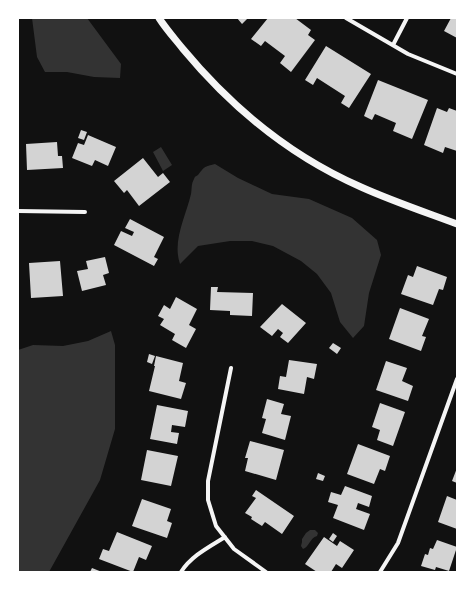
<svg xmlns="http://www.w3.org/2000/svg" width="475" height="590" viewBox="0 0 475 590" font-family="'Sofia Sans Condensed',sans-serif">
  <style>
    .water { fill: #333 }
    .building { fill: #d3d3d3 }
    .lines { fill: none; stroke-linecap: round; stroke-linejoin: round }
    .minor { stroke: #f5f5f5; stroke-width: 4 }
    .tertiary { stroke: #f5f5f5; stroke-width: 7 }
  </style>
  <rect width="100%" height="100%" fill="#111"/>
  <!-- water -->
  <path class="water" d="M 32,18 L 87,18 L 121,64 L 120,78 L 94,77 L 67,72 L 45,72 L 37,57 Z
    M 161,147 L 172,165 L 163,171 L 153,152 Z
    M 215,164 L 238,178 L 272,194 L 309,199 L 352,218 L 377,240 L 381,255 L 369,293 L 364,326 L 353,338 L 340,322 L 331,293 L 317,274 L 301,261 L 273,246 L 252,241 L 230,241 L 198,246 L 180,264 C 172,241 186,216 191,194 C 192,189 191,184 194,179 C 196,175 194,178 198,175 C 205,166 204,167 215,164 Z
    M 111,331 L 115,345 L 115,429 L 100,480 L 49,572 L 18,572 L 18,350 L 33,345 L 63,346 L 88,341 Z
    M 310,530 L 315,530 L 318,533 L 317,536 C 310,538 309,547 303,549 L 301,546 L 302,542 L 302,539 L 306,533 Z"/>
  <!-- building -->
  <path class="building" d="M 237,18 L 248,18 L 242,24 Z
    M 268,18 L 295,18 L 311,30 L 308,35 L 315,40 L 291,72 L 280,63 L 285,56 L 265,41 L 261,46 L 251,39 Z
    M 451,18 L 457,18 L 457,38 L 444,31 Z
    M 326,46 L 371,74 L 349,108 L 341,103 L 345,96 L 317,78 L 313,85 L 305,80 Z
    M 378,80 L 428,100 L 412,139 L 393,131 L 396,123 L 375,114 L 372,120 L 364,116 Z
    M 437,108 L 447,112 L 449,108 L 457,111 L 457,151 L 445,147 L 443,153 L 424,145 Z
    M 81,130 L 87,132 L 84,140 L 78,138 Z
    M 88,135 L 116,147 L 108,166 L 95,160 L 92,166 L 72,158 L 78,143 L 84,145 Z
    M 57,142 L 58,156 L 62,156 L 63,168 L 27,170 L 26,144 Z
    M 143,158 L 158,177 L 163,173 L 170,182 L 139,206 L 127,190 L 124,193 L 114,181 Z
    M 130,219 L 164,237 L 154,257 L 158,259 L 154,266 L 114,245 L 121,231 L 132,236 L 134,232 L 125,228 Z
    M 105,257 L 109,273 L 103,275 L 106,285 L 82,291 L 77,271 L 88,269 L 86,261 Z
    M 60,261 L 63,296 L 31,298 L 29,263 Z
    M 417,266 L 447,277 L 443,290 L 439,289 L 433,305 L 401,294 L 408,275 L 413,277 Z
    M 211,287 L 218,287 L 217,292 L 253,293 L 252,316 L 230,315 L 230,311 L 210,310 Z
    M 176,297 L 197,309 L 189,325 L 196,329 L 186,348 L 172,340 L 175,334 L 160,325 L 164,319 L 158,316 L 164,305 L 170,309 Z
    M 282,304 L 306,323 L 288,343 L 280,337 L 283,333 L 278,329 L 272,336 L 260,327 Z
    M 400,308 L 429,319 L 422,336 L 426,337 L 421,351 L 389,339 Z
    M 333,343 L 341,348 L 337,354 L 329,348 Z
    M 149,354 L 155,356 L 152,364 L 147,362 Z
    M 156,356 L 183,363 L 179,381 L 186,383 L 181,399 L 149,391 L 155,366 L 154,366 Z
    M 289,360 L 317,364 L 314,379 L 307,377 L 304,394 L 278,389 L 280,376 L 286,377 Z
    M 386,361 L 407,368 L 402,381 L 413,386 L 408,401 L 376,390 Z
    M 267,399 L 284,404 L 281,414 L 291,416 L 285,440 L 262,433 L 266,419 L 262,418 Z
    M 380,403 L 405,412 L 393,446 L 377,440 L 380,430 L 372,427 Z
    M 157,405 L 188,411 L 185,427 L 172,425 L 171,432 L 179,433 L 177,444 L 150,439 Z
    M 250,441 L 284,450 L 276,480 L 245,471 L 248,458 L 245,458 Z
    M 358,444 L 390,456 L 385,471 L 380,469 L 374,484 L 347,474 Z
    M 147,450 L 178,456 L 171,486 L 141,480 Z
    M 457,468 L 457,483 L 452,481 Z
    M 318,473 L 325,476 L 323,481 L 316,479 Z
    M 345,486 L 372,496 L 369,507 L 358,503 L 356,509 L 370,514 L 364,530 L 333,518 L 338,505 L 328,502 L 331,492 L 341,495 Z
    M 256,490 L 294,516 L 282,534 L 265,522 L 262,526 L 251,519 L 252,517 L 245,513 L 256,498 L 252,496 Z
    M 447,496 L 457,500 L 457,529 L 438,522 Z
    M 142,499 L 171,509 L 167,521 L 172,523 L 167,538 L 132,526 Z
    M 117,532 L 152,546 L 146,560 L 139,557 L 133,572 L 99,559 L 103,549 L 109,551 Z
    M 333,533 L 337,536 L 333,542 L 329,539 Z
    M 324,537 L 337,546 L 340,541 L 354,550 L 342,568 L 336,564 L 331,572 L 317,572 L 305,564 Z
    M 437,540 L 457,547 L 449,571 L 436,567 L 435,570 L 421,566 L 425,554 L 428,555 L 430,548 L 433,549 Z
    M 92,568 L 102,572 L 90,572 Z"/>
  <g class="lines">
    <!-- minor -->
    <path class="minor" d="M 346,18 L 408,54 L 457,74
      M 393,45 L 407,18
      M 18,211 L 85,212
      M 231,368 L 208,481 L 208,500 L 216,526 L 234,549 L 266,572
      M 181,572 C 191,556 209,547 225,537
      M 380,572 L 398,543 L 457,379"/>
    <!-- tertiary -->
    <path class="tertiary" d="M 159,18 C 166,29 175,39 183,49 C 232,108 290,156 361,187 C 392,201 425,212 457,224"/>
  </g>
  <!-- border -->
  <rect width="475" height="590" fill="none" stroke="#ffffff" stroke-width="38"/>
</svg>
